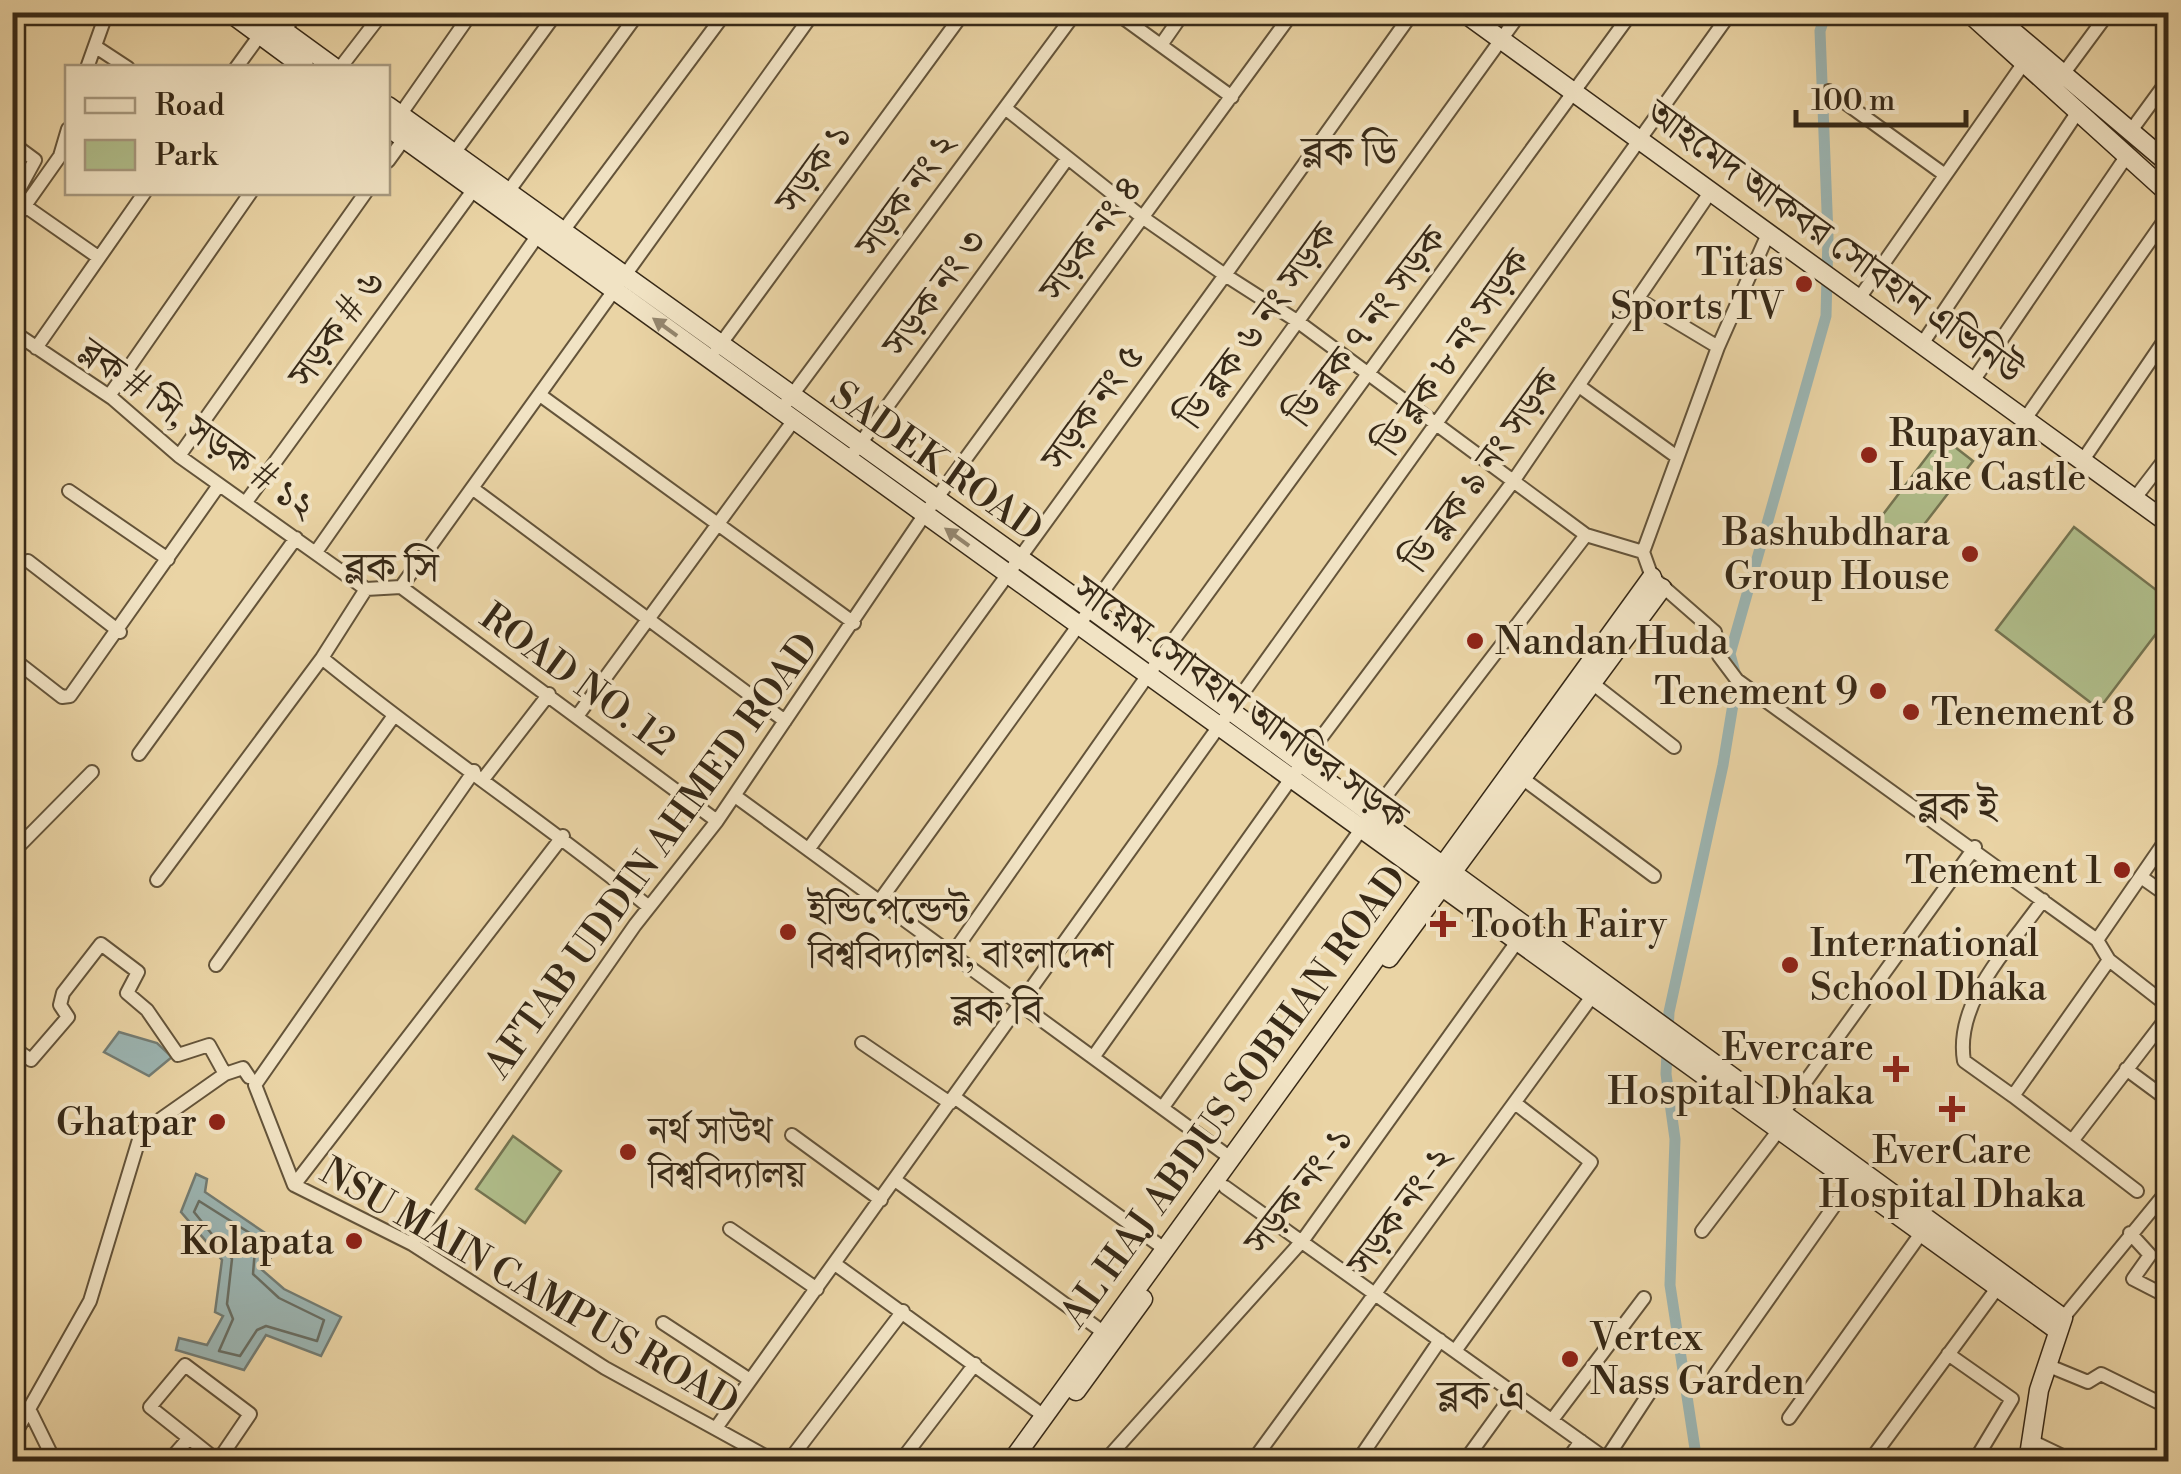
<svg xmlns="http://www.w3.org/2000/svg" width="2181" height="1474" viewBox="0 0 2181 1474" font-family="'Libre Bodoni','Noto Serif Bengali',serif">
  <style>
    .green { fill: #b0be8b; stroke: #747451; stroke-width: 2.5 }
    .water { fill: #9cb5b2; stroke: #747d74; stroke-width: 2.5 }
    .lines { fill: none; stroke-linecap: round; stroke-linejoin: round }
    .shore { stroke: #6a6f64; stroke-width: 2.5 }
    .canal { stroke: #9cb5b2; stroke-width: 11 }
    .street-casing { stroke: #64543a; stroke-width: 16 }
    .secondary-casing { stroke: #372917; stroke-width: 21 }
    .street { stroke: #f1e3c4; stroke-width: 12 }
    .secondary { stroke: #f1e3c4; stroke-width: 18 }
    .oneway { fill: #94866e }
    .poi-dot { fill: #8f2418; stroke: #f1e3c4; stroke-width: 4 }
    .labels { text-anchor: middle; stroke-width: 8; stroke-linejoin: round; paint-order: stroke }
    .street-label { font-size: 38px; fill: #372917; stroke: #f1e3c4 }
    .poi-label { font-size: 38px; fill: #372917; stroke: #f1e3c4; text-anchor: start }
    .quarter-label { font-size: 42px; fill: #372917; stroke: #f1e3c4 }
  </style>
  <rect width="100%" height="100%" fill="#ead4a5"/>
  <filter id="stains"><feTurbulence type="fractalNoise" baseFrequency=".002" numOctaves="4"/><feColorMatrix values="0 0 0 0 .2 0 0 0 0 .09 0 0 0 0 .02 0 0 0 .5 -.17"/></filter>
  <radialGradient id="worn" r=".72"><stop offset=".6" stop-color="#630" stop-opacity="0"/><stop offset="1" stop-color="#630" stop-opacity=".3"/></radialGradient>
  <!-- green -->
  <path class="green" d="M 1942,437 L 1973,461 L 1909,544 L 1878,521 Z
    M 2074,527 L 2168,599 L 2168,618 L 2099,709 L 1996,630 Z
    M 513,1136 L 561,1171 L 525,1223 L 476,1189 Z"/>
  <!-- water -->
  <path class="water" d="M 119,1032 L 157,1043 L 172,1057 L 149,1076 L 104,1052 Z
    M 196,1174 L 207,1179 L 205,1192 L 271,1237 L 266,1248 L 274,1254 L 261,1269 L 284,1289 L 341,1317 L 321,1356 L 266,1335 L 244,1370 L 176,1350 L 179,1338 L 207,1345 L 223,1316 L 215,1312 L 222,1260 L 181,1212 Z"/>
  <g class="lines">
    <!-- shore -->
    <path class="shore" d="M 199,1201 L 256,1237 L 253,1274 L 279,1298 L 324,1320 L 317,1341 L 266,1326 L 257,1330 L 240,1356 L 219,1351 L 233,1319 L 227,1304 L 232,1259 L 194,1212 Z"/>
    <!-- canal -->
    <path class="canal" d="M 1697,1462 L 1670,1285 L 1675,1139 L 1666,1074 L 1669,1012 L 1723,765 L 1737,680 L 1730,654 L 1826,316 L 1828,236 L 1820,31 L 1826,12"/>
    <defs>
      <path id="street" d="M 1115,12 L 1232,97
        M 284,31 L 297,12
        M 1161,45 L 1184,12
        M 96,47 L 128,68
        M 87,68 L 107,12
        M 236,68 L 260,35
        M 340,68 L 383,12
        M 2058,81 L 2109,12
        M 1829,91 L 1945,175
        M 1005,108 L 1142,217 L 1225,275 L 1413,12
        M 400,115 L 472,12
        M 2130,132 L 2168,80
        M 12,143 L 35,160 L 12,202
        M 449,160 L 557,12
        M 388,161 L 404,139
        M 505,196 L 639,12
        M 25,206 L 98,257
        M 12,224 L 60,156 L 68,129
        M 560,235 L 726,12
        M 1860,297 L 2028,57
        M 1638,299 L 1718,347
        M 12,331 L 112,398 L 179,456 L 366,589 L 401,587
        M 1922,344 L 2077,113
        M 36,348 L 145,192
        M 717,349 L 964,12
        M 1973,381 L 2126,157
        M 1579,386 L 1677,457
        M 540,395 L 854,623
        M 109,396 L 251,192
        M 781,410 L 1076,12
        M 2025,419 L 2168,215
        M 179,456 L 366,192
        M 849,459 L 1067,159
        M 2083,460 L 2168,335
        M 472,488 L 785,721
        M 69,491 L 168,559
        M 2135,498 L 2168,455
        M 246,502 L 474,189
        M 316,552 L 538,235
        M 1643,552 L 1718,347 L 1768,234
        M 28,561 L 120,632
        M 401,587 L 814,12
        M 401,587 L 717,821
        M 12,658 L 62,697 L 70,696 L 219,485
        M 322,658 C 428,745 542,820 649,907
        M 1592,683 L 1674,747
        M 578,715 L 794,420
        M 139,754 L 296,538
        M 474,771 L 255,1085 L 294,1185 L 412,1244 L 605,1368 L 776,1462
        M 484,778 L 549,694
        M 1522,778 L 1654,876
        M 735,796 L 1232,1159
        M 810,847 L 1225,275 L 1297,321 L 1586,535 L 1643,552 L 1652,577 L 1715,632 L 1719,656 L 1737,680 L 2097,940 L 2109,960 L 2168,1006
        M 12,853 L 92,772
        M 2141,877 L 2168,896
        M 157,880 L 322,658 L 366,589
        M 881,899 L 1521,12
        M 2097,940 L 2168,837
        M 953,953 L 1148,675 L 1632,12
        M 2109,960 L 2013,1096 L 2072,1141 L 2168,1016
        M 216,965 L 393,717
        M 862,1043 L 950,1103
        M 12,1047 L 31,1060 L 68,1017 L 60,1005 L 63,993 L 101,944 L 138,972 L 127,993 L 147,1010 L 178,1055 L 209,1045 L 225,1074
        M 1094,1056 L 1302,763 L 1512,483 L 1711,191
        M 2126,1069 L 2168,1100
        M 2013,1096 L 1964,1061 C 1954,1001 2011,946 2043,900
        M 954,1097 L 1166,1250
        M 1163,1107 L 1372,814 L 1586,535
        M 1780,1117 L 1975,847
        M 792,1135 L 881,1200
        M 2072,1141 L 2137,1191
        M 895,1180 L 1103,1332
        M 294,1185 L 563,836
        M 1225,1187 L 1610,1462
        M 730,1229 L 817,1289
        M 1702,1231 L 1779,1130
        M 2130,1233 L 2150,1255 L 2133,1279 L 2168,1297
        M 412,1244 L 635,925 L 717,821 L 925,514 L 1293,12
        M 835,1264 L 1044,1416
        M 2063,1318 L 2168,1190
        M 663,1323 L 750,1380
        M 1455,1351 L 1591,1162 L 1515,1103
        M 1948,1354 L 2012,1399 L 1974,1462
        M 2049,1366 L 2088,1382 L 2101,1374 L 2168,1407
        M 1715,1375 L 1851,1182
        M 31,1413 L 55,1462
        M 1789,1418 L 1922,1232
        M 1552,1420 L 1644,1298
        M 716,1428 L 1731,12
        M 189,1438 L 150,1407 L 185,1365 L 250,1414 L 218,1461
        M 12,1439 L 90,1301 L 141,1133 L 225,1074 L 243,1068 L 249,1077
        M 2031,1441 L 2075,1462
        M 1606,1459 L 1650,1392
        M 168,1462 L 189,1438 L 219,1462
        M 788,1462 L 903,1311
        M 900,1462 L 975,1364
        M 1104,1462 L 1303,1240 L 1519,939
        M 1252,1462 L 1593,995
        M 1357,1462 L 1440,1340
        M 1464,1462 L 1514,1393
        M 1566,1462 L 1581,1441
        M 1869,1462 L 1998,1287"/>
      <path id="secondary" d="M 229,12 L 305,68
        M 258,12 L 335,68
        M 1463,12 L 2168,523
        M 1968,12 L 2168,193
        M 1990,12 L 2168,163
        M 388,106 L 1088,607 L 2063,1318 L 2039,1390 L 2028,1462
        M 388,127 L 2057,1330
        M 1389,958 L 1662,588
        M 1076,1391 L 1143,1299
        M 1011,1462 L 1652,577"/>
    </defs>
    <!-- street casing -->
    <use href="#street" class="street-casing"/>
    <!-- secondary casing -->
    <use href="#secondary" class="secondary-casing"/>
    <!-- street -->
    <use href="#street" class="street"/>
    <!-- secondary -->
    <use href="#secondary" class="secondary"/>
  </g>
  <!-- one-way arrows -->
  <defs><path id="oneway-solid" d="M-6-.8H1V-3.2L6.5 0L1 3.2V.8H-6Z" transform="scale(2.5)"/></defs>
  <g class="oneway">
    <use href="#oneway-solid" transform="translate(665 327) rotate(-144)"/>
    <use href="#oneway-solid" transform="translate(957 537) rotate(-144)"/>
  </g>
  <!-- markers -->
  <g class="poi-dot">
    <circle cx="1804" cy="284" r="10"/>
    <circle cx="1869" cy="455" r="10"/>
    <circle cx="1970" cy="554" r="10"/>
    <circle cx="1475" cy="641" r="10"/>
    <circle cx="1878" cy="691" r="10"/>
    <circle cx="1911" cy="712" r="10"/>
    <circle cx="2122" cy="870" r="10"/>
    <path d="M1438 909h10v10h10v10h-10v10h-10v-10h-10v-10h10z"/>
    <circle cx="788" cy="932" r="10"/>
    <circle cx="1790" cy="965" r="10"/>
    <path d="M1891 1054h10v10h10v10h-10v10h-10v-10h-10v-10h10z"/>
    <path d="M1947 1094h10v10h10v10h-10v10h-10v-10h-10v-10h10z"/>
    <circle cx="217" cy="1122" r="10"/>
    <circle cx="628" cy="1152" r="10"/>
    <circle cx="354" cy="1241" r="10"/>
    <circle cx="1570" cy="1359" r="10"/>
  </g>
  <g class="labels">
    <!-- street labels -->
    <g class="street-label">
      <text transform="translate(813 168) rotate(-54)" y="13">সড়ক ১</text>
      <text transform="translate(905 195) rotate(-54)" y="13">সড়ক নং ২</text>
      <text transform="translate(1090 238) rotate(-54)" y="13">সড়ক নং ৪</text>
      <text transform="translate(1835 241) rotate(36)" y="13">আহমেদ আকবর সোবহান এভিনিউ</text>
      <text transform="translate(934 292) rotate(-54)" y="13">সড়ক নং ৩</text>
      <text transform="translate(1257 325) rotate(-54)" y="13">ডি ব্লক ৬ নং সড়ক</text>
      <text transform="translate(1366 326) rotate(-53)" y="13">ডি ব্লক ৭ নং সড়ক</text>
      <text transform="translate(336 328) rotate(-54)" y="13">সড়ক # ৬</text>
      <text transform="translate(1452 352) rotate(-55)" y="13">ডি ব্লক ৮ নং সড়ক</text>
      <text transform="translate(1092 407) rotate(-54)" y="13">সড়ক নং ৫</text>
      <text transform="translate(197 428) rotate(36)" y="13">ব্লক # সি, সড়ক # ১২</text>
      <text transform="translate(937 461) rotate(35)" y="13">SADEK ROAD</text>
      <text transform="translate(1481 470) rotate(-54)" y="13">ডি ব্লক ৯ নং সড়ক</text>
      <text transform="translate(578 679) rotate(36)" y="13">ROAD NO. 12</text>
      <text transform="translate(1241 702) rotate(36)" y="13">সায়েম সোবহান আনভির সড়ক</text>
      <text transform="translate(651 855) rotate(-54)" y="13">AFTAB UDDIN AHMED ROAD</text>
      <text transform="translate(1233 1096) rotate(-54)" y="13">AL HAJ ABDUS SOBHAN ROAD</text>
      <text transform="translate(1298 1190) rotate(-52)" y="13">সড়ক নং-১</text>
      <text transform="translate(1399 1211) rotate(-54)" y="13">সড়ক নং-২</text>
      <text transform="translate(530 1286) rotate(30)" y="13">NSU MAIN CAMPUS ROAD</text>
    </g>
    <!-- poi labels -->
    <g class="poi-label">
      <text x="1784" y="275" text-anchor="end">Titas<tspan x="1784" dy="44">Sports TV</tspan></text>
      <text x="1889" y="446">Rupayan<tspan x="1889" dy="44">Lake Castle</tspan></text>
      <text x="1950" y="545" text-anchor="end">Bashubdhara<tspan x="1950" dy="44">Group House</tspan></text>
      <text x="1495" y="654">Nandan Huda</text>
      <text x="1858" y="704" text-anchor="end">Tenement 9</text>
      <text x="1931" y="725">Tenement 8</text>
      <text x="2102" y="883" text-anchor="end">Tenement 1</text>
      <text x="808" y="923">ইন্ডিপেন্ডেন্ট<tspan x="808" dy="44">বিশ্ববিদ্যালয়, বাংলাদেশ</tspan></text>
      <text x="1466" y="937">Tooth Fairy</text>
      <text x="1810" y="956">International<tspan x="1810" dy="44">School Dhaka</tspan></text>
      <text x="1874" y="1060" text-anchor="end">Evercare<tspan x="1874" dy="44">Hospital Dhaka</tspan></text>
      <text x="197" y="1135" text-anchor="end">Ghatpar</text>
      <text x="648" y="1143">নর্থ সাউথ<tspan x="648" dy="44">বিশ্ববিদ্যালয়</tspan></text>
      <text x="1952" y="1163" text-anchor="middle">EverCare<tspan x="1952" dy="44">Hospital Dhaka</tspan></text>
      <text x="334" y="1254" text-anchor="end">Kolapata</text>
      <text x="1590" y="1350">Vertex<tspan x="1590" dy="44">Nass Garden</tspan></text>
    </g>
    <!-- quarter labels -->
    <g class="quarter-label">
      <text x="1349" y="165">ব্লক ডি</text>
      <text x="391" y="581">ব্লক সি</text>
      <text x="1957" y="820">ব্লক ই</text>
      <text x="997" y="1023">ব্লক বি</text>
      <text x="1481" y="1409">ব্লক এ</text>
    </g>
  </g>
  <!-- margin -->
  <rect width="2181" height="1474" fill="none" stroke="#ead4a5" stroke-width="50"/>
  <rect x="15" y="15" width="2151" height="1444" fill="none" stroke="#372917" stroke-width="5"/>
  <rect x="25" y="25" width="2131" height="1424" fill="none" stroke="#372917" stroke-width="2.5"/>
  <!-- legend -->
  <rect x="65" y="65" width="325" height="130" fill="#f1e3c4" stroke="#a7997f" stroke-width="2.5"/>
  <rect x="85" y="98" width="50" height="15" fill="#f1e3c4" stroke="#a7997f" stroke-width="2.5"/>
  <text x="155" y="115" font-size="30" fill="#372917">Road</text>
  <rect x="85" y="140" width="50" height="30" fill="#b0be8b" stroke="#a7997f" stroke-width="2.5"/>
  <text x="155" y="165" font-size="30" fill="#372917">Park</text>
  <!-- scale -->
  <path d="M1796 110v15h170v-15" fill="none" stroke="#372917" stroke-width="5"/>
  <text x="1811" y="110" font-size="30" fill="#372917" stroke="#f1e3c4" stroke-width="8" paint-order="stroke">100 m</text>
  <rect width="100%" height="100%" filter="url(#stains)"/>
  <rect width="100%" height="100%" fill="url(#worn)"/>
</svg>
